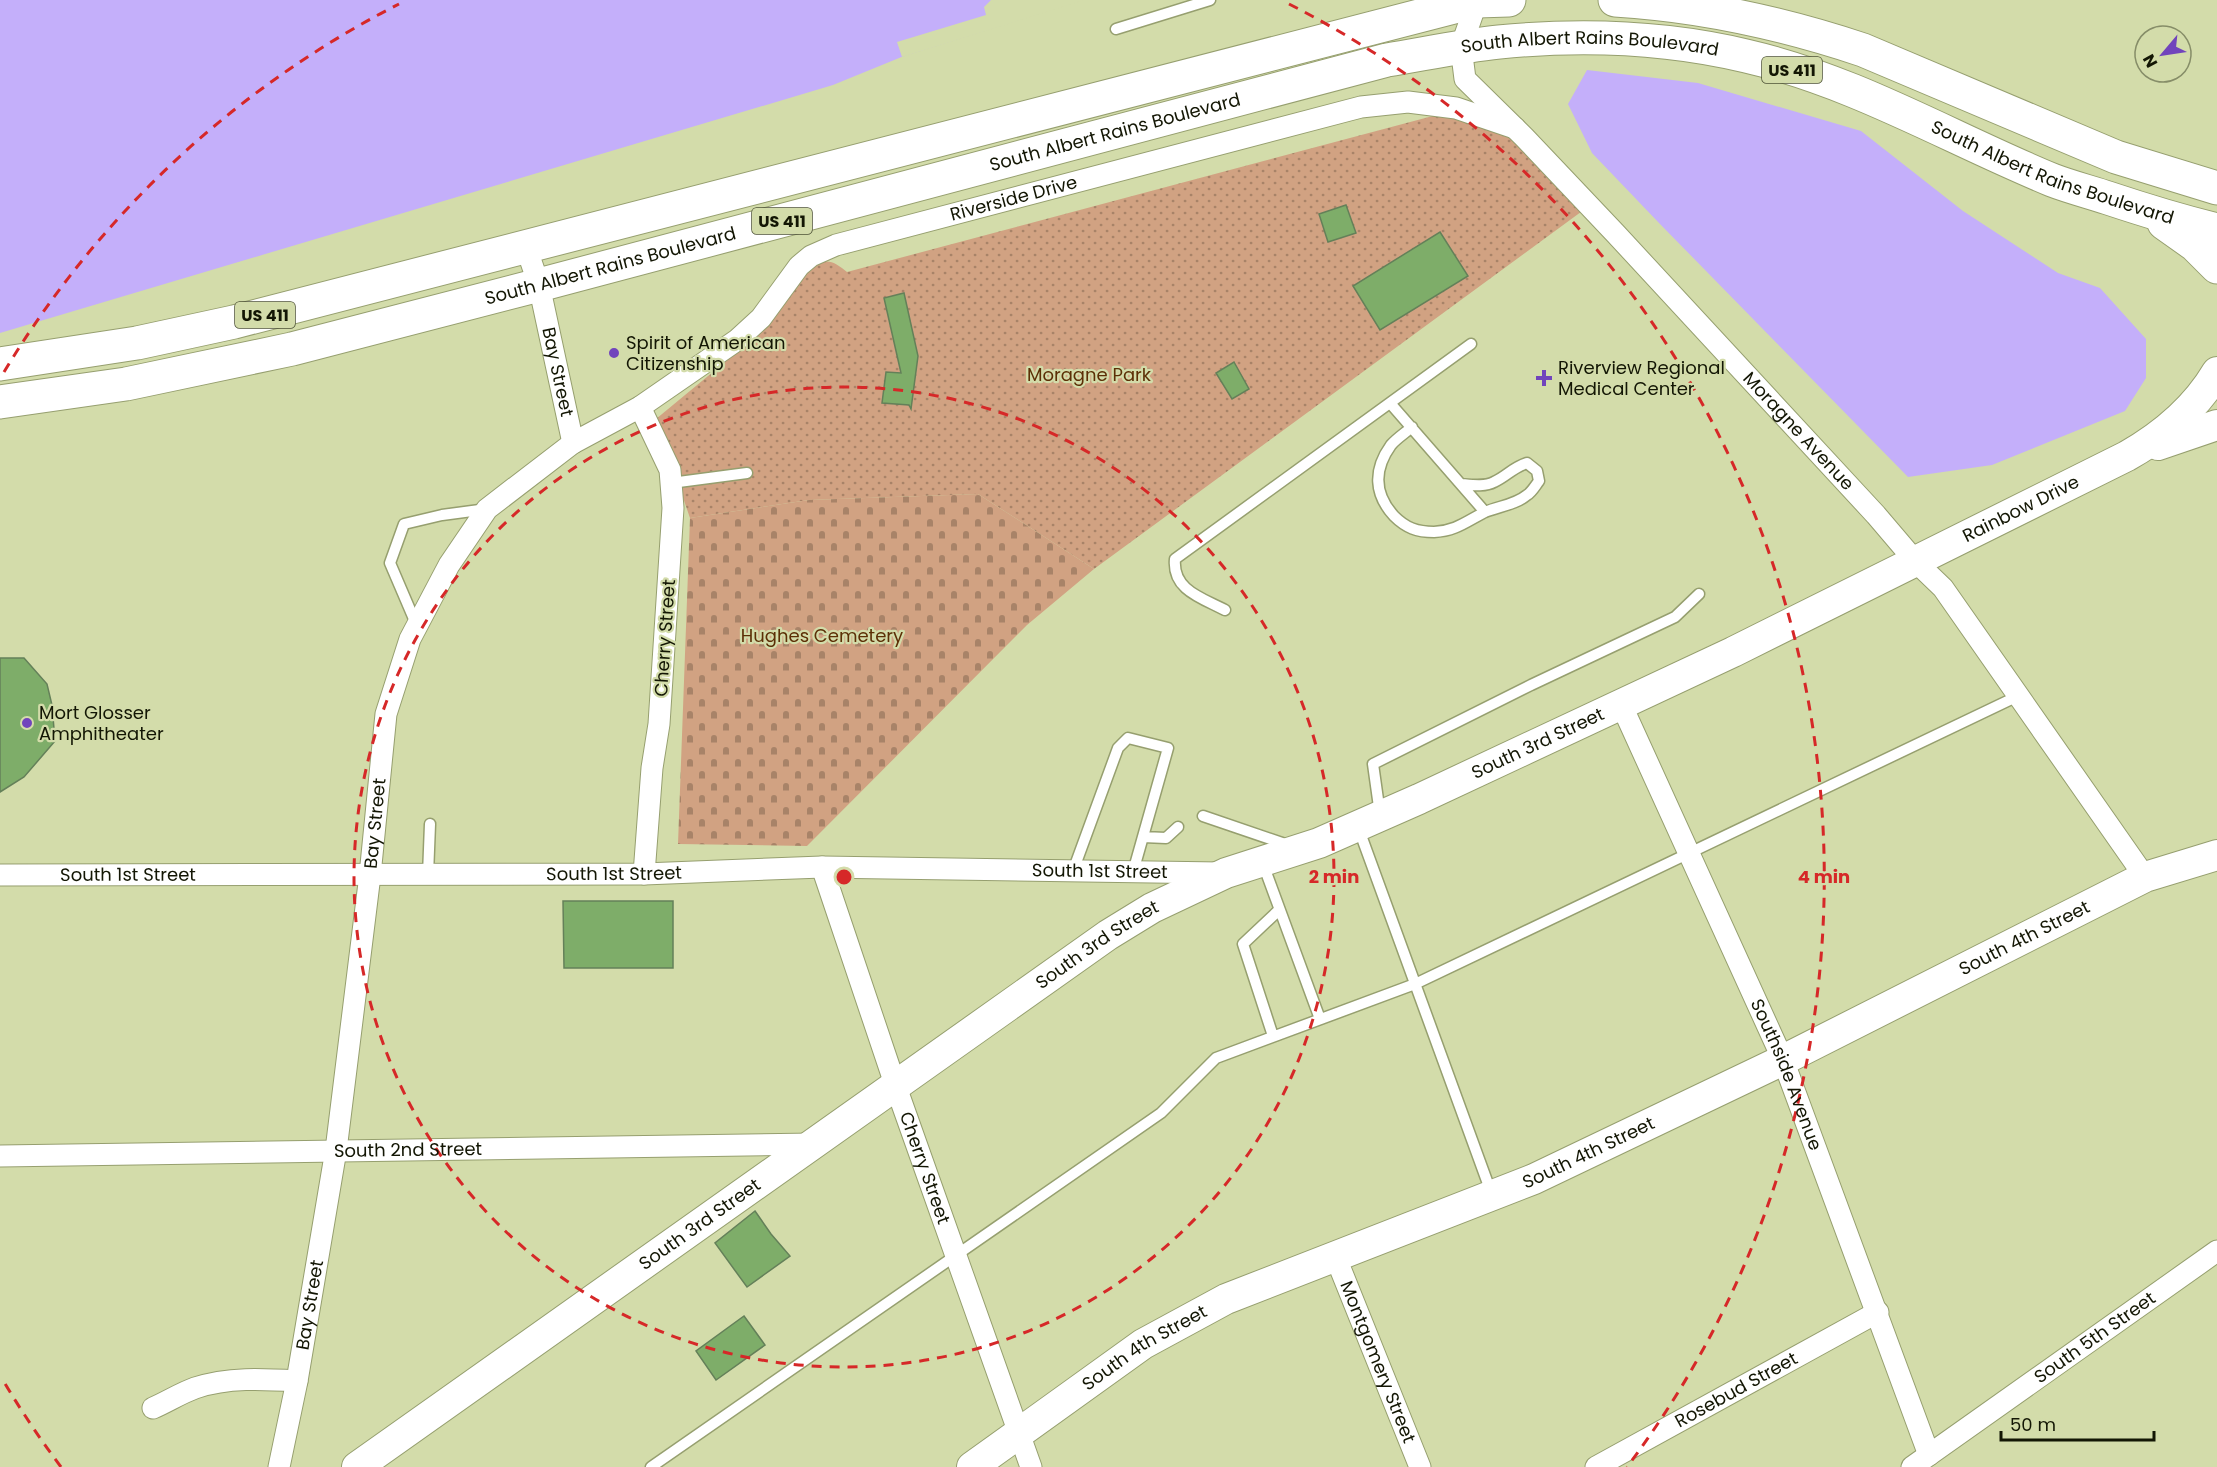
<svg xmlns="http://www.w3.org/2000/svg" width="2217" height="1467" viewBox="0 0 2217 1467" font-family="Poppins,sans-serif">
  <style>
    .green { fill: url(#green-dots) }
    .cemetery { fill: url(#cemetery-stones) }
    .water { fill: #c4affa }
    .pier { fill: #d3dcaa }
    .building { fill: #7ead69; stroke: #648059; stroke-width: 1.5 }
    .lines { fill: none; stroke-linecap: round; stroke-linejoin: round }
    .lane-casing { stroke: #969f6f; stroke-width: 13 }
    .street-casing { stroke: #969f6f; stroke-width: 23 }
    .secondary-casing { stroke: #969f6f; stroke-width: 32 }
    .primary-casing { stroke: #969f6f; stroke-width: 35 }
    .lane { stroke: #fff; stroke-width: 10 }
    .street { stroke: #fff; stroke-width: 21 }
    .secondary { stroke: #fff; stroke-width: 30 }
    .primary { stroke: #fff; stroke-width: 33 }
    .ring { fill: none; stroke: #d62828; stroke-width: 3; stroke-dasharray: 10 8 }
    .poi-dot { fill: #7144bc; stroke: #d3dcaa; stroke-width: 2 }
    .labels { text-anchor: middle; stroke-width: 4.5; stroke-linejoin: round; paint-order: stroke }
    .shield { fill: #d3dcaa; stroke: #4d5136; stroke-width: 1.5 }
    .shield-label { font-size: 16px; font-weight: bold; fill: #131604 }
    .street-label { font-size: 18px; fill: #131604; stroke: #d3dcaa }
    .poi-label { font-size: 18px; fill: #131604; stroke: #d3dcaa; text-anchor: start }
    .park-label { font-size: 18px; fill: #5c2f06; stroke: #d3dcaa }
    .centre { fill: #d62828; stroke: #d3dcaa; stroke-width: 3 }
    .ring-label { font-size: 18px; text-anchor: middle; font-weight: bold; fill: #d62828; stroke: #d3dcaa; stroke-width: 4.5; stroke-linejoin: round; paint-order: stroke }
  </style>
  <defs>
    <pattern id="green-dots" width="8" height="8" patternUnits="userSpaceOnUse" patternTransform="scale(1.5)"><rect width="8" height="8" fill="#d1a282"/><path d="M2 2h.1M6 6h.1" fill="none" stroke="#a88368" stroke-width="1.8" stroke-linecap="round"/></pattern>
    <pattern id="cemetery-stones" width="16" height="16" patternUnits="userSpaceOnUse" patternTransform="scale(1.5)"><rect width="16" height="16" fill="#d1a282"/><path d="M2 7V4a2 2 0 0 1 4 0v3zM10 15v-3a2 2 0 0 1 4 0v3z" fill="#a88368"/></pattern>
  </defs>
  <rect width="100%" height="100%" fill="#d3dcaa"/>
  <!-- green -->
  <path class="green" d="M 1444,113 L 1521,141 L 1585,209 L 1094,569 L 978,494 L 809,500 L 690,518 L 656,419 L 760,333 L 811,266 C 829,258 833,261 847,272 Z"/>
  <!-- cemetery -->
  <path class="cemetery" d="M 978,494 L 1094,569 L 1027,625 L 807,846 L 678,844 L 690,518 L 809,500 Z"/>
  <!-- water -->
  <path class="water" d="M 0,0 L 1081,0 L 904,56 L 833,85 L 0,333 Z
    M 1587,70 L 1698,83 L 1861,131 L 1963,211 L 2058,273 L 2100,288 L 2146,339 L 2146,378 L 2125,411 L 1992,465 L 1908,477 L 1659,223 L 1592,153 L 1568,104 Z"/>
  <!-- pier -->
  <path class="pier" d="M 991,0 L 1084,0 L 902,57 L 897,42 L 986,15 L 984,7 Z"/>
  <!-- building -->
  <path class="building" d="M 1346,205 L 1356,233 L 1328,242 L 1319,214 Z
    M 1440,232 L 1468,276 L 1380,330 L 1353,286 Z
    M 904,293 L 918,356 L 911,409 L 909,405 L 882,403 L 886,372 L 901,373 L 884,298 Z
    M 1234,362 L 1249,389 L 1232,399 L 1216,373 Z
    M 0,658 L 24,658 L 47,684 L 52,705 L 55,741 L 24,777 L 0,792 Z
    M 563,901 L 673,901 L 673,968 L 564,968 Z
    M 755,1211 L 771,1234 L 790,1256 L 747,1287 L 715,1243 Z
    M 744,1316 L 765,1345 L 716,1380 L 696,1351 Z"/>
  <g class="lines">
    <defs>
      <path id="lane" d="M 1116,29 L 1210,0
        M 1390,403 L 1485,512
        M 1412,427 C 1405,433 1396,439 1391,445 C 1373,470 1374,494 1394,516 C 1406,528 1417,532 1434,532 C 1456,531 1467,521 1485,512 C 1499,506 1515,505 1527,495 C 1532,492 1535,486 1539,481 L 1537,471 L 1527,463 C 1512,468 1507,476 1494,482 C 1485,487 1472,485 1461,484
        M 671,483 L 747,473
        M 1225,610 C 1202,598 1172,590 1175,559 L 1471,344
        M 417,626 L 390,563 L 404,524 L 442,515 L 487,509
        M 1380,814 L 1373,764 L 1531,685 L 1675,617 L 1699,594
        M 1203,816 L 1288,845
        M 1358,827 L 1491,1192
        M 1143,837 L 1166,838 L 1178,827
        M 1263,864 L 1320,1019
        M 1073,871 L 1118,748 L 1128,738 L 1168,748 L 1133,872
        M 428,875 L 430,824
        M 1273,1036 L 1243,944 L 1279,910
        M 651,1467 L 1161,1113 L 1216,1058 L 1415,984 L 2018,696"/>
      <g id="street">
        <path id="s1" d="M 1477,1 L 1461,47 L 1465,79 L 1524,137 L 1615,233 L 1876,515 L 1916,562 L 1943,588 L 2145,877"/>
        <path id="s2" d="M 526,247 L 539,285 L 573,443"/>
        <path d="M 640,407 L 670,470 L 673,508 L 659,724 L 652,768 L 644,874"/>
        <path id="s3" d="M 1621,704 L 1783,1060 L 1929,1455"/>
        <path id="s4" d="M 822,867 L 896,1087 L 1031,1467"/>
        <path id="s5" d="M 0,875 L 644,874 L 822,867 L 1220,873"/>
        <path id="s6" d="M 0,1156 L 815,1144"/>
        <path id="s7" d="M 1336,1258 L 1420,1467"/>
        <path d="M 153,1408 C 167,1402 181,1393 195,1388 C 228,1377 263,1379 297,1381"/>
        <path id="s8" d="M 279,1467 L 297,1381 L 336,1150 L 370,875 L 386,714 L 410,639 L 449,565 L 487,509 L 573,443 L 640,407 L 737,340 L 761,318 L 799,266 L 811,256 L 836,245 L 1361,107 L 1408,102 L 1456,108 L 1515,128"/>
        <path id="s9" d="M 1596,1467 L 1878,1312"/>
        <path id="s10" d="M 1912,1467 L 2217,1251"/>
      </g>
      <g id="secondary">
        <path d="M 2158,445 L 2217,425"/>
        <path id="s11" d="M 357,1467 L 1108,935 L 1152,908 L 1226,873 L 1319,843 L 1419,799 L 1733,652 L 2127,456 C 2164,435 2195,409 2217,372"/>
        <path id="s12" d="M 972,1467 L 1143,1344 L 1226,1299 L 1534,1179 L 1783,1060 L 2145,877 L 2217,855"/>
      </g>
      <g id="primary">
        <path d="M 1615,0 C 1700,5 1782,23 1863,50 L 2116,157 L 2217,188"/>
        <path d="M 2164,223 L 2195,245 L 2217,267"/>
        <path d="M 0,364 L 137,343 L 234,322 L 1477,1 L 1509,0"/>
        <path id="s13" d="M 0,402 L 126,384 L 292,349 L 539,285 L 1387,60 C 1424,54 1461,46 1499,42 C 1581,34 1666,37 1746,56 C 1855,81 1950,138 2052,180 C 2070,187 2090,192 2108,198 C 2144,210 2180,221 2217,230"/>
      </g>
    </defs>
    <!-- lane casing -->
    <use href="#lane" class="lane-casing"/>
    <!-- street casing -->
    <use href="#street" class="street-casing"/>
    <!-- secondary casing -->
    <use href="#secondary" class="secondary-casing"/>
    <!-- primary casing -->
    <use href="#primary" class="primary-casing"/>
    <!-- lane -->
    <use href="#lane" class="lane"/>
    <!-- street -->
    <use href="#street" class="street"/>
    <!-- secondary -->
    <use href="#secondary" class="secondary"/>
    <!-- primary -->
    <use href="#primary" class="primary"/>
  </g>
  <!-- distance rings -->
  <g class="ring">
    <circle cx="844" cy="877" r="490"/>
    <path d="M61 1467A980 980 0 0 1 4 1382M4 372A980 980 0 0 1 399 4M1289 4A980 980 0 0 1 1627 1467"/>
  </g>
  <!-- markers -->
  <g class="poi-dot">
    <circle cx="614" cy="353" r="6"/>
    <path d="M1541 369h6v6h6v6h-6v6h-6v-6h-6v-6h6z"/>
    <circle cx="27" cy="723" r="6"/>
  </g>
  <g class="labels">
    <!-- shield labels -->
    <g class="shield">
      <rect x="1762" y="57" width="60" height="26" rx="4.5"/>
      <rect x="752" y="208" width="60" height="26" rx="4.5"/>
      <rect x="235" y="302" width="60" height="26" rx="4.5"/>
    </g>
    <g class="shield-label">
      <text x="1792" y="76">US 411</text>
      <text x="782" y="227">US 411</text>
      <text x="265" y="321">US 411</text>
    </g>
    <!-- street labels -->
    <g class="street-label">
      <text dy="6" stroke="none"><textPath href="#s13" startOffset="1634">South Albert Rains Boulevard</textPath></text>
      <text dy="6" stroke="none"><textPath href="#s13" startOffset="1148">South Albert Rains Boulevard</textPath></text>
      <text dy="6" stroke="none"><textPath href="#s13" startOffset="2120">South Albert Rains Boulevard</textPath></text>
      <text dy="6" stroke="none"><textPath href="#s8" startOffset="1617">Riverside Drive</textPath></text>
      <text dy="6" stroke="none"><textPath href="#s13" startOffset="626">South Albert Rains Boulevard</textPath></text>
      <text dy="6" stroke="none"><textPath href="#s2" startOffset="129">Bay Street</textPath></text>
      <text dy="6" stroke="none"><textPath href="#s1" startOffset="566">Moragne Avenue</textPath></text>
      <text dy="6" stroke="none"><textPath href="#s11" startOffset="1929">Rainbow Drive</textPath></text>
      <text transform="translate(665 638) rotate(-86)" y="6">Cherry Street</text>
      <text dy="6" stroke="none"><textPath href="#s11" startOffset="1392">South 3rd Street</textPath></text>
      <text dy="6" stroke="none"><textPath href="#s8" startOffset="651">Bay Street</textPath></text>
      <text dy="6" stroke="none"><textPath href="#s5" startOffset="1100">South 1st Street</textPath></text>
      <text dy="6" stroke="none"><textPath href="#s5" startOffset="614">South 1st Street</textPath></text>
      <text dy="6" stroke="none"><textPath href="#s5" startOffset="128">South 1st Street</textPath></text>
      <text dy="6" stroke="none"><textPath href="#s12" startOffset="1182">South 4th Street</textPath></text>
      <text dy="6" stroke="none"><textPath href="#s11" startOffset="906">South 3rd Street</textPath></text>
      <text dy="6" stroke="none"><textPath href="#s3" startOffset="406">Southside Avenue</textPath></text>
      <text dy="6" stroke="none"><textPath href="#s6" startOffset="408">South 2nd Street</textPath></text>
      <text dy="6" stroke="none"><textPath href="#s12" startOffset="696">South 4th Street</textPath></text>
      <text dy="6" stroke="none"><textPath href="#s4" startOffset="318">Cherry Street</textPath></text>
      <text dy="6" stroke="none"><textPath href="#s11" startOffset="420">South 3rd Street</textPath></text>
      <text dy="6" stroke="none"><textPath href="#s8" startOffset="165">Bay Street</textPath></text>
      <text dy="6" stroke="none"><textPath href="#s10" startOffset="224">South 5th Street</textPath></text>
      <text dy="6" stroke="none"><textPath href="#s12" startOffset="210">South 4th Street</textPath></text>
      <text dy="6" stroke="none"><textPath href="#s7" startOffset="112">Montgomery Street</textPath></text>
      <text dy="6" stroke="none"><textPath href="#s9" startOffset="160">Rosebud Street</textPath></text>
    </g>
    <!-- poi labels -->
    <g class="poi-label">
      <text x="626" y="349">Spirit of American<tspan x="626" dy="21">Citizenship</tspan></text>
      <text x="1558" y="374">Riverview Regional<tspan x="1558" dy="21">Medical Center</tspan></text>
      <text x="39" y="719">Mort Glosser<tspan x="39" dy="21">Amphitheater</tspan></text>
    </g>
    <!-- park labels -->
    <g class="park-label">
      <text x="1089" y="381">Moragne Park</text>
      <text x="822" y="642">Hughes Cemetery</text>
    </g>
  </g>
  <circle cx="844" cy="877" r="9" class="centre"/>
  <g class="ring-label">
    <text x="1334" y="883">2 min</text>
    <text x="1824" y="883">4 min</text>
  </g>
  <!-- north arrow -->
  <g transform="translate(2163 54) rotate(241)"><circle r="28" fill="#d3dcaa" stroke="#868d68" stroke-width="1.5"/>
  <path d="M0-4.5L10 22L0 15L-10 22Z" fill="#7144bc"/>
  <text y="-9" font-size="16" font-weight="bold" text-anchor="middle" fill="#131604">N</text>
  </g>
  <!-- scale -->
  <path d="M2001 1431v9h153v-9" fill="none" stroke="#131604" stroke-width="3"/>
  <text x="2010" y="1431" font-size="18" fill="#131604" stroke="#d3dcaa" stroke-width="4.5" paint-order="stroke">50 m</text>
</svg>
